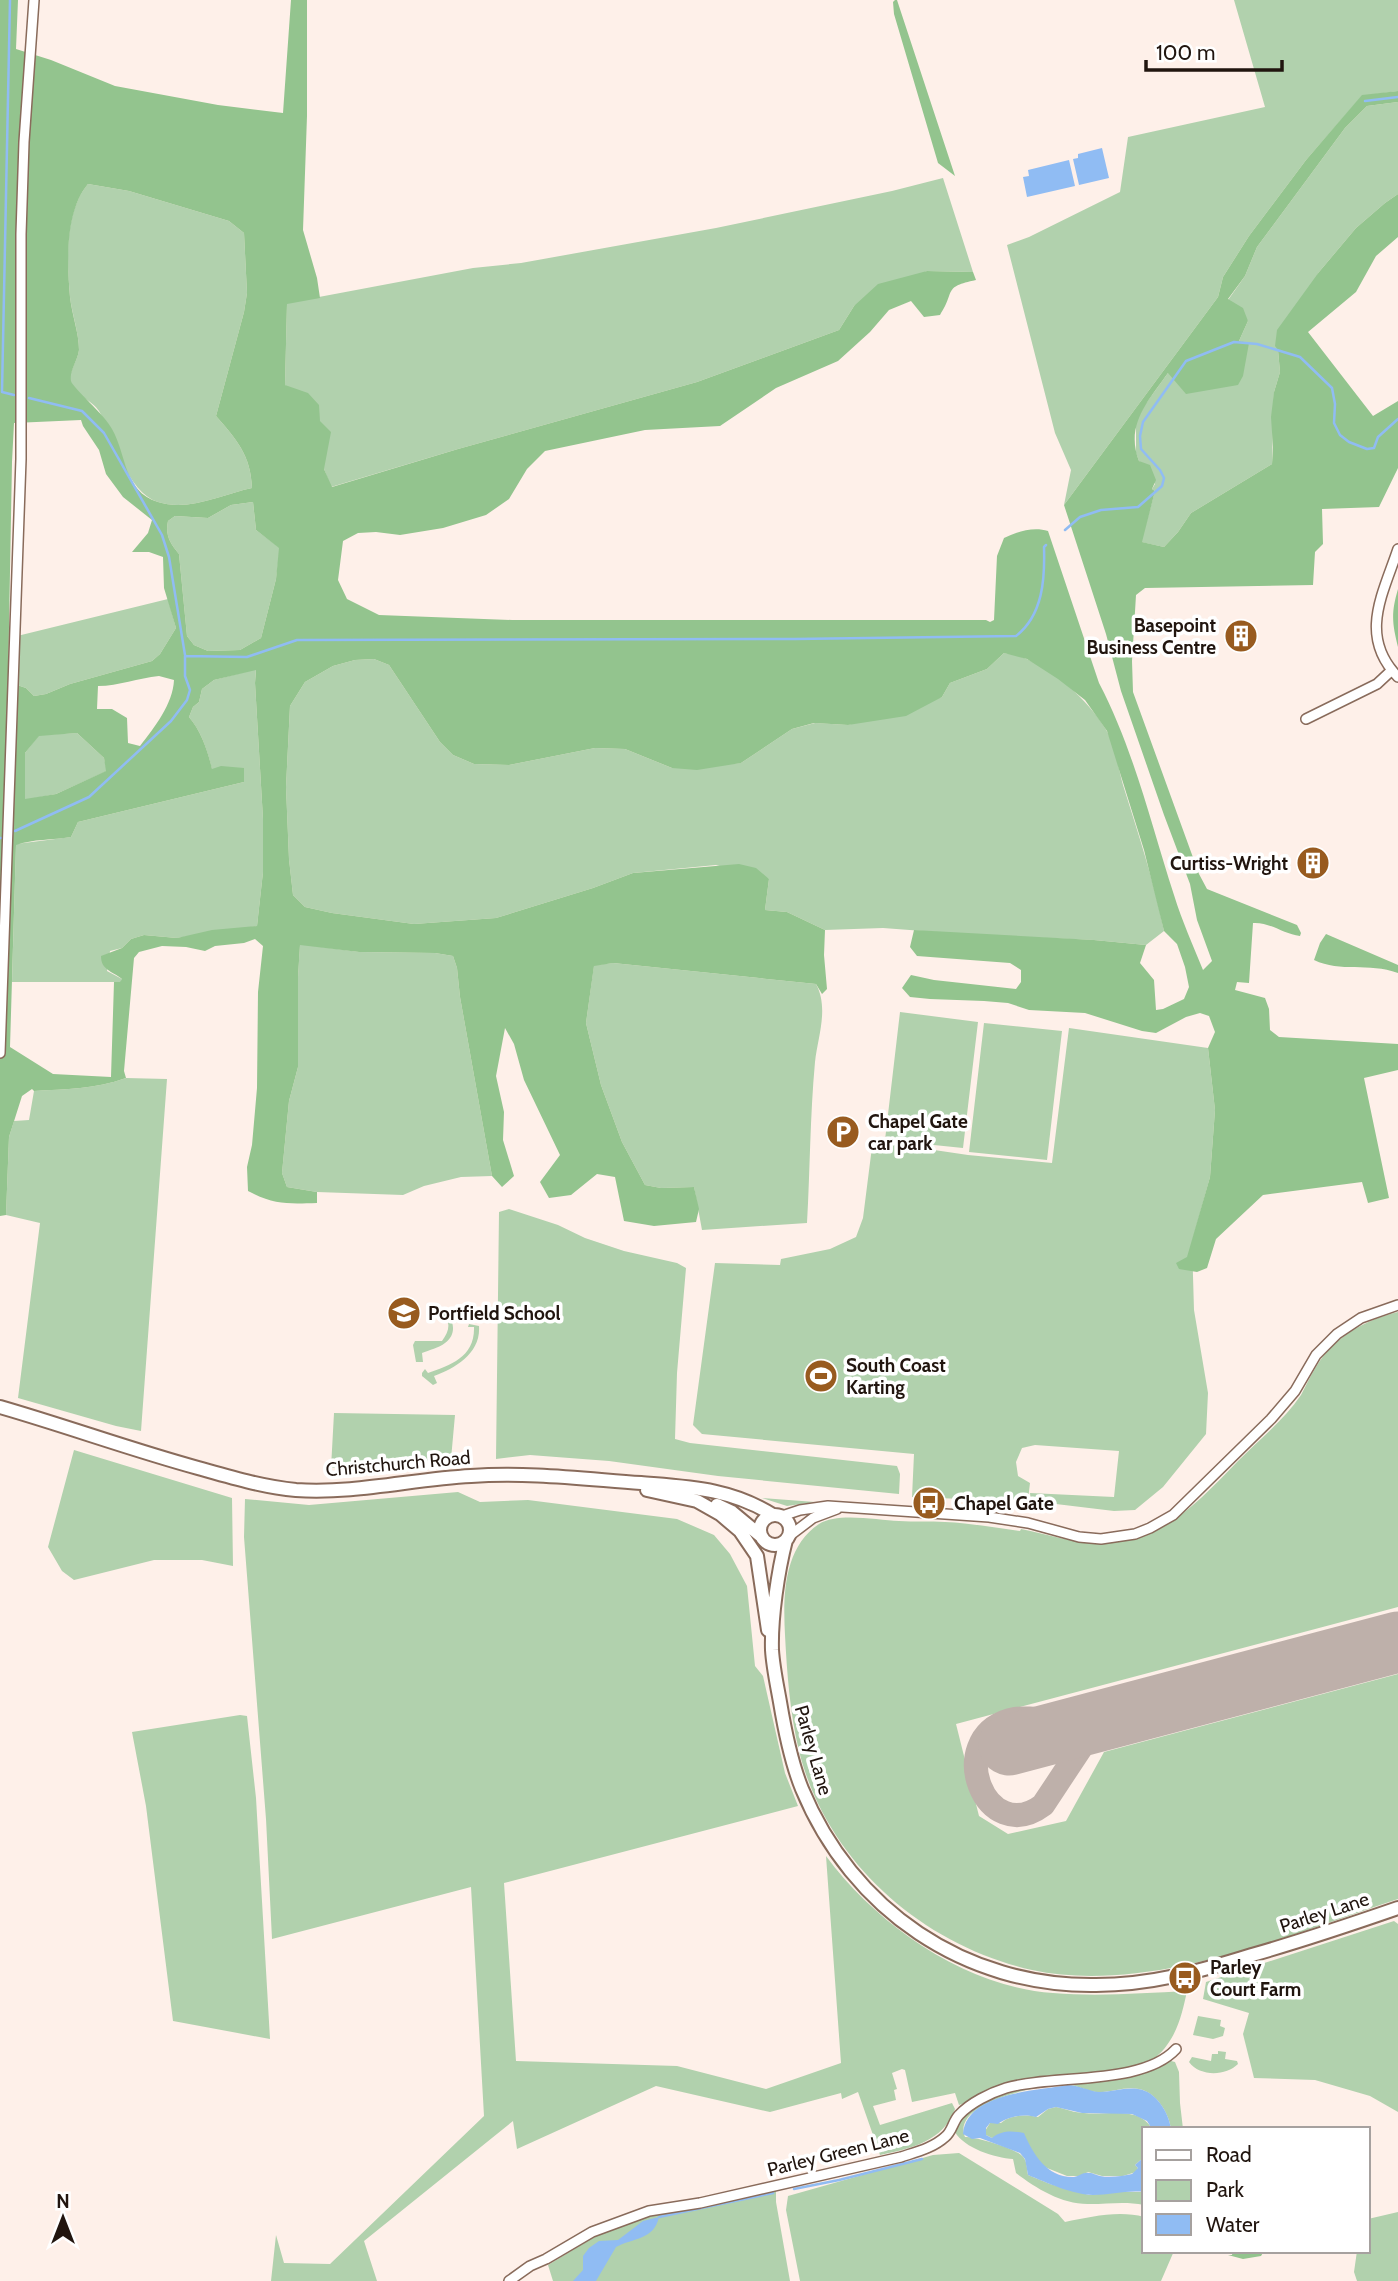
<svg xmlns="http://www.w3.org/2000/svg" width="1398" height="2281" viewBox="0 0 1398 2281" font-family="Cabin,sans-serif">
  <style>
    .green { fill: #b1d1ad }
    .forest { fill: #93c48e; fill-rule: evenodd }
    .water { fill: #90bcf3 }
    .lines { fill: none; stroke-linecap: round; stroke-linejoin: round }
    .stream { stroke: #90bcf3; stroke-width: 2.5 }
    .taxiway { stroke: #beb0aa; stroke-width: 24 }
    .runway { stroke: #beb0aa; stroke-width: 61 }
    .minor-casing { stroke: #896b5b; stroke-width: 12 }
    .secondary-casing { stroke: #896b5b; stroke-width: 16 }
    .minor { stroke: #fff; stroke-width: 9 }
    .secondary { stroke: #fff; stroke-width: 12 }
    .labels { text-anchor: middle; stroke-width: 7; stroke-linejoin: round; paint-order: stroke }
    .poi-label { font-size: 19px; font-weight: bold; fill: #21150f; stroke: #fff; text-anchor: start }
    .street-label { font-size: 19px; fill: #21150f; stroke: #fff }
  </style>
  <rect width="100%" height="100%" fill="#fef0e9"/>
  <!-- green -->
  <path class="green" d="M 1234,0 L 1398,0 L 1398,91 L 1362,96 L 1306,160 L 1249,236 L 1223,277 L 1218,297 L 1064,505 L 1071,470 L 1055,433 L 1007,245 L 1029,237 L 1120,192 L 1128,137 L 1265,107 Z
    M 1398,102 L 1398,194 L 1385,203 L 1356,228 L 1319,272 L 1278,350 L 1280,372 L 1274,392 L 1272,464 L 1191,513 L 1178,532 L 1164,547 L 1141,542 L 1155,491 L 1152,489 L 1155,484 L 1143,464 L 1139,461 L 1136,453 L 1136,422 L 1144,406 L 1168,373 L 1249,344 L 1239,341 L 1248,321 L 1228,300 L 1245,276 L 1257,247 L 1345,128 L 1367,106 Z
    M 943,178 L 973,272 L 927,271 L 854,306 L 839,330 L 697,382 L 458,449 L 331,487 L 324,469 L 320,421 L 285,385 L 287,303 L 473,268 L 521,263 L 716,228 L 892,191 Z
    M 88,184 L 129,191 L 229,221 L 244,233 L 247,293 L 244,312 L 216,416 C 236,439 251,455 252,488 C 223,494 189,512 158,502 C 126,492 116,439 99,411 C 93,401 72,393 70,380 C 69,371 78,360 79,350 C 79,333 72,314 70,297 C 67,262 64,212 88,184 Z
    M 253,502 L 256,530 L 280,548 L 276,579 L 261,638 L 240,650 L 208,651 L 194,645 L 187,636 L 179,554 C 170,543 165,535 168,521 L 175,516 L 208,518 L 231,505 Z
    M 168,599 L 176,628 L 160,654 L 152,661 L 70,684 L 46,694 L 34,696 L 26,688 L 8,682 L 9,638 Z
    M 1004,653 C 1041,656 1087,698 1105,728 C 1115,744 1118,767 1123,785 C 1138,833 1154,881 1164,931 L 1146,945 L 1094,940 L 976,935 L 883,928 L 825,930 L 787,912 L 765,910 L 769,879 L 716,865 L 633,873 L 593,888 L 496,918 L 414,924 L 332,913 L 305,907 L 293,895 L 289,859 L 286,787 L 290,706 L 305,682 L 333,666 L 355,660 L 374,659 L 389,665 L 440,742 L 453,755 L 474,764 L 509,765 L 595,748 L 625,749 L 672,768 L 741,763 L 792,729 L 815,723 L 848,725 L 942,697 L 950,683 L 987,669 Z
    M 256,669 L 255,683 L 263,819 L 263,872 L 257,926 L 177,938 L 144,935 L 131,939 L 122,948 L 110,951 L 107,971 L 122,979 L 121,982 L 12,982 L 16,844 L 71,837 L 78,822 L 244,782 L 212,770 C 208,751 201,731 189,717 L 193,707 L 199,702 L 202,689 L 214,680 Z
    M 77,733 L 104,758 L 107,771 L 56,794 L 25,800 L 25,753 L 39,735 Z
    M 300,944 L 359,952 L 435,953 L 453,956 L 457,968 L 460,997 L 492,1176 L 461,1177 L 424,1186 L 403,1195 L 317,1192 L 287,1187 L 282,1173 L 289,1101 L 298,1067 L 298,977 Z
    M 613,963 L 816,984 C 829,1008 818,1036 815,1062 C 810,1116 810,1170 807,1223 L 702,1230 L 694,1187 L 661,1188 L 645,1185 L 622,1142 L 601,1085 L 586,1023 L 594,965 Z
    M 900,1012 L 978,1022 L 963,1148 L 885,1140 Z
    M 984,1023 L 1062,1031 L 1047,1160 L 969,1152 Z
    M 1069,1028 L 1208,1048 L 1215,1110 L 1210,1177 L 1192,1242 L 1194,1310 L 1208,1393 L 1206,1434 L 1163,1487 L 1135,1510 L 1114,1511 L 1031,1501 L 1030,1493 L 1114,1497 L 1119,1451 L 1035,1445 L 1022,1448 L 1016,1462 L 1018,1476 L 1030,1483 L 1027,1508 L 988,1500 L 912,1497 L 914,1454 L 702,1434 L 693,1425 L 715,1263 L 780,1265 L 781,1259 L 830,1249 L 856,1237 L 863,1218 L 872,1147 L 880,1142 L 968,1155 L 1052,1163 Z
    M 126,1078 L 167,1079 L 141,1431 L 116,1426 L 18,1398 L 40,1223 L 6,1215 L 9,1137 L 14,1121 L 29,1120 L 34,1091 C 66,1089 95,1089 126,1078 Z
    M 509,1209 L 558,1225 L 585,1238 L 624,1251 L 677,1263 L 686,1268 L 677,1373 L 675,1439 L 690,1443 L 897,1466 L 900,1474 L 899,1494 L 718,1476 L 609,1461 L 530,1455 L 496,1459 L 499,1212 Z
    M 440,1308 C 453,1315 459,1333 445,1343 C 439,1348 429,1350 422,1353 L 423,1362 L 416,1362 L 413,1345 L 415,1341 L 442,1341 C 450,1330 452,1320 439,1312 Z
    M 1398,1312 L 1398,1607 L 956,1724 L 979,1816 L 1008,1834 L 1066,1821 L 1104,1752 L 1398,1674 L 1398,1899 C 1289,1935 1148,1995 1032,1970 C 922,1945 827,1862 799,1751 C 790,1713 787,1674 785,1635 C 783,1597 783,1548 819,1524 C 837,1512 877,1520 899,1521 C 914,1522 930,1521 945,1522 C 970,1523 996,1528 1020,1531 L 1021,1529 C 1047,1534 1075,1544 1100,1543 C 1163,1542 1197,1503 1238,1461 C 1259,1440 1284,1420 1301,1395 C 1306,1386 1310,1376 1316,1367 C 1334,1337 1365,1320 1398,1312 Z
    M 469,1324 L 479,1326 C 481,1353 456,1368 434,1376 L 437,1383 L 433,1385 L 422,1376 L 422,1373 L 425,1369 L 428,1373 C 451,1365 475,1357 474,1327 L 468,1327 Z
    M 334,1413 L 455,1415 L 451,1459 L 331,1468 Z
    M 74,1450 L 232,1498 L 233,1566 L 202,1560 L 154,1560 L 74,1580 L 62,1571 L 48,1547 Z
    M 458,1492 L 480,1502 L 528,1500 L 677,1519 L 714,1535 L 730,1554 L 747,1586 L 755,1666 L 763,1676 L 785,1773 L 798,1806 L 504,1883 L 516,2061 L 677,2066 L 766,2089 L 841,2063 L 826,1856 C 877,1925 965,1987 1053,1993 C 1098,1997 1143,1993 1187,1991 C 1182,2015 1176,2040 1156,2057 C 1137,2073 1092,2072 1068,2077 C 1032,2085 994,2092 959,2105 L 955,2093 L 912,2102 L 905,2070 L 902,2069 L 892,2073 L 897,2089 L 894,2090 L 896,2100 L 873,2106 L 880,2125 L 952,2103 L 955,2109 C 944,2141 910,2149 880,2155 L 858,2092 L 842,2099 L 841,2093 L 770,2112 L 656,2086 L 517,2149 L 513,2121 L 364,2241 L 377,2281 L 271,2281 L 276,2235 L 284,2263 L 330,2264 L 484,2116 L 471,1887 L 272,1939 L 266,1819 L 244,1537 L 245,1499 L 309,1505 Z
    M 762,1498 L 815,1502 L 787,1506 Z
    M 240,1715 L 247,1716 L 256,1798 L 270,2039 L 173,2021 L 146,1806 L 132,1732 Z
    M 1394,1921 L 1398,1924 L 1398,2112 L 1370,2096 L 1315,2080 L 1254,2078 L 1243,2034 L 1249,2013 L 1203,1999 L 1206,1982 Z
    M 1198,2016 L 1221,2020 L 1220,2026 L 1225,2028 L 1223,2036 L 1213,2039 L 1193,2035 Z
    M 1218,2051 L 1226,2052 L 1225,2059 L 1237,2061 L 1238,2064 C 1226,2076 1200,2077 1189,2062 L 1192,2057 L 1211,2061 L 1212,2054 L 1218,2054 Z
    M 1167,2060 L 1175,2062 L 1179,2072 L 1180,2103 L 1183,2129 L 1171,2129 C 1169,2113 1156,2092 1139,2089 C 1125,2086 1110,2093 1096,2092 C 1087,2091 1079,2086 1070,2085 C 1047,2083 950,2101 965,2137 C 977,2137 1019,2149 1024,2158 C 1027,2162 1027,2170 1028,2175 L 1050,2184 L 1089,2195 L 1116,2192 L 1144,2192 L 1144,2205 C 1125,2201 1109,2204 1090,2204 C 1063,2205 1037,2189 1016,2173 L 1013,2159 C 995,2158 964,2148 955,2132 C 971,2075 1074,2089 1116,2079 C 1134,2074 1151,2066 1167,2060 Z
    M 1056,2107 C 1066,2109 1075,2113 1084,2113 C 1106,2116 1139,2105 1152,2129 L 1144,2129 L 1144,2157 L 1135,2165 L 1138,2168 L 1136,2172 L 1123,2176 L 1102,2176 L 1088,2172 L 1080,2176 L 1067,2176 L 1047,2168 L 995,2137 L 992,2138 L 986,2135 L 985,2131 L 990,2123 L 1001,2123 C 1009,2115 1027,2114 1038,2117 L 1048,2109 Z
    M 959,2153 L 1058,2214 L 1065,2222 C 1090,2217 1119,2210 1144,2217 L 1144,2251 L 1174,2251 L 1161,2281 L 800,2281 L 786,2210 L 788,2196 L 933,2155 Z
    M 776,2189 L 776,2202 L 790,2281 L 553,2281 L 548,2265 L 596,2236 L 652,2215 Z
    M 1398,2212 L 1398,2281 L 1357,2281 L 1354,2272 L 1357,2251 L 1368,2251 L 1368,2219 Z"/>
  <!-- forest -->
  <path class="forest" d="M 0,0 L 18,0 L 16,49 L 51,60 L 115,86 L 218,105 L 283,113 L 291,0 L 307,0 L 307,116 L 303,230 L 317,278 L 320,298 L 287,304 L 285,385 L 308,393 L 319,405 L 320,421 L 331,432 L 324,469 L 332,487 L 458,449 L 697,382 L 839,330 L 854,306 L 878,284 L 927,271 L 973,272 L 976,280 C 942,287 956,291 940,315 L 924,317 L 911,301 L 889,310 L 870,332 L 838,361 L 776,388 L 720,426 L 645,430 L 545,451 L 527,469 L 509,499 L 486,515 L 443,528 L 400,535 L 376,532 L 358,533 L 343,541 L 338,580 L 347,599 L 379,615 L 512,620 L 986,620 L 990,622 L 994,620 L 997,556 L 1004,538 C 1017,532 1033,526 1048,531 L 1099,683 C 1134,750 1151,824 1174,895 C 1182,921 1193,945 1203,970 L 1212,961 L 1197,920 L 1190,884 L 1164,815 L 1121,691 L 1106,634 L 1064,505 L 1218,297 L 1223,277 L 1249,236 L 1306,160 L 1362,95 L 1398,91 L 1398,102 L 1367,106 L 1345,128 L 1257,247 L 1245,276 L 1228,299 L 1243,308 L 1248,321 L 1239,341 L 1249,343 L 1243,376 L 1238,385 L 1186,394 L 1168,373 C 1148,401 1125,425 1139,461 L 1150,465 L 1156,480 L 1152,489 L 1155,491 L 1142,542 L 1164,547 L 1178,532 L 1191,513 L 1272,464 L 1273,447 L 1271,417 L 1274,392 L 1280,372 L 1278,350 L 1275,346 L 1277,330 L 1319,272 L 1356,228 L 1385,203 L 1398,194 L 1398,237 L 1376,256 L 1356,292 L 1308,332 L 1373,416 L 1398,401 L 1398,468 L 1379,507 L 1322,509 L 1323,544 L 1315,552 L 1313,585 L 1145,588 L 1136,595 L 1132,661 L 1133,692 L 1199,874 L 1207,889 L 1297,925 L 1301,933 L 1300,936 C 1283,934 1270,922 1253,923 L 1249,983 L 1237,982 L 1235,990 L 1265,998 L 1269,1009 L 1270,1030 L 1279,1037 L 1398,1044 L 1398,1070 L 1364,1078 L 1389,1198 L 1368,1203 L 1362,1182 L 1263,1195 L 1216,1239 L 1207,1268 L 1197,1272 L 1179,1269 L 1176,1263 L 1187,1257 L 1210,1177 L 1215,1110 L 1208,1048 L 1215,1032 L 1209,1016 L 1200,1013 L 1186,1017 L 1156,1033 L 1142,1031 L 1085,1013 L 1029,1010 L 1008,1003 L 984,1001 L 930,999 L 910,997 L 902,988 L 911,975 L 934,980 L 1016,989 L 1021,982 L 1021,970 L 1010,963 L 917,956 L 910,947 L 914,930 L 1094,940 L 1146,945 L 1140,963 L 1154,980 L 1156,1010 L 1163,1009 L 1184,999 L 1189,987 L 1185,967 L 1177,944 L 1164,931 L 1144,850 L 1107,731 L 1085,700 L 1058,679 L 1027,659 L 1004,653 L 987,669 L 950,683 L 942,697 L 906,716 L 848,725 L 814,723 L 792,729 L 741,763 L 697,770 L 672,768 L 625,749 L 595,748 L 509,765 L 474,764 L 453,755 L 440,742 L 389,665 L 374,659 L 355,660 L 333,666 L 305,682 L 290,706 L 286,787 L 289,859 L 293,895 L 305,907 L 332,913 L 414,924 L 496,918 L 593,888 L 633,873 L 739,864 L 756,868 L 769,879 L 765,910 L 787,912 L 825,930 L 824,955 L 827,989 L 822,994 L 816,984 L 613,963 L 594,966 L 586,1023 L 601,1085 L 622,1142 L 645,1185 L 661,1188 L 694,1187 L 699,1209 L 696,1222 L 654,1226 L 624,1221 L 615,1177 L 597,1174 L 571,1195 L 549,1198 L 540,1182 L 560,1155 L 524,1080 L 514,1044 L 505,1028 L 496,1076 L 504,1112 L 503,1140 L 514,1176 L 502,1187 L 492,1176 L 460,997 L 457,968 L 453,956 L 435,953 L 359,952 L 300,945 L 298,977 L 298,1067 L 289,1101 L 282,1173 L 287,1187 L 317,1192 L 317,1203 C 289,1204 274,1205 248,1191 L 247,1167 L 252,1145 L 257,1088 L 258,992 L 263,946 L 255,939 L 244,943 L 215,946 L 205,951 L 186,947 L 162,946 L 139,952 L 134,958 L 124,1071 L 126,1078 C 95,1089 66,1089 34,1091 L 32,1089 L 22,1096 L 9,1137 L 6,1215 L 0,1216 ZM 88,184 L 129,191 L 229,221 L 244,233 L 247,293 L 244,312 L 216,416 C 236,439 251,455 252,488 C 223,494 189,512 158,502 C 123,491 127,455 112,429 C 106,416 72,387 71,381 C 69,371 78,360 79,350 C 79,333 72,315 70,297 C 67,263 65,211 88,184 ZM 81,420 L 83,426 L 99,450 L 106,474 L 123,497 L 152,520 L 148,533 L 132,552 L 149,552 L 163,557 L 164,588 L 176,628 L 160,654 L 152,661 L 70,684 L 46,694 L 34,696 L 26,688 L 8,682 L 12,462 L 14,423 ZM 253,502 L 256,530 L 279,548 L 276,579 L 261,638 L 240,650 L 208,651 L 194,645 L 187,636 L 179,554 C 170,543 165,535 168,521 L 175,516 L 208,518 L 231,505 ZM 256,670 L 255,683 L 263,819 L 263,872 L 257,926 L 212,930 L 177,938 L 144,935 L 131,939 L 122,948 L 101,956 C 101,970 112,971 122,979 L 120,982 L 114,982 L 111,1077 L 53,1074 L 10,1047 L 16,845 C 33,839 53,840 71,837 L 78,822 L 244,782 L 244,768 L 221,766 L 212,769 C 208,751 201,731 189,717 L 193,707 L 199,702 L 202,689 L 214,680 ZM 159,676 L 174,680 C 173,704 154,728 140,746 L 128,743 L 127,718 L 112,709 L 97,709 L 98,686 C 119,686 138,678 159,676 ZM 77,733 L 104,758 L 106,771 L 56,794 L 25,799 L 25,753 L 39,736 Z
    M 895,0 L 897,0 L 955,176 L 938,163 L 894,14 L 893,2 Z
    M 1398,589 L 1398,647 C 1392,623 1391,613 1398,589 Z
    M 1326,934 L 1398,965 L 1398,973 C 1368,962 1341,973 1314,960 L 1320,943 Z
    M 1233,2251 L 1264,2251 L 1261,2256 L 1243,2259 L 1228,2255 L 1232,2255 Z"/>
  <!-- water -->
  <path class="water" d="M 1102,148 L 1109,178 L 1079,185 L 1073,159 L 1078,158 L 1078,154 Z
    M 1069,160 L 1075,186 L 1027,197 L 1023,177 L 1029,176 L 1028,170 Z
    M 1067,2085 C 1079,2085 1088,2091 1099,2092 C 1112,2092 1125,2087 1138,2089 C 1156,2091 1169,2113 1171,2129 L 1152,2129 L 1147,2121 L 1132,2114 L 1082,2113 L 1056,2107 L 1048,2109 L 1036,2117 C 1024,2113 1007,2117 998,2124 L 990,2123 L 986,2128 L 986,2135 L 992,2138 C 1002,2130 1012,2131 1024,2133 C 1033,2154 1047,2178 1074,2177 C 1080,2176 1083,2172 1089,2173 C 1094,2173 1095,2175 1100,2176 C 1110,2178 1123,2176 1132,2174 L 1138,2168 L 1135,2165 L 1144,2157 L 1144,2192 C 1127,2190 1110,2195 1093,2195 C 1074,2195 1045,2182 1028,2175 L 1025,2159 L 1020,2153 L 980,2138 L 972,2139 L 963,2134 C 966,2092 1038,2091 1067,2085 Z
    M 659,2217 C 654,2240 633,2238 616,2247 L 596,2281 L 573,2281 L 583,2270 L 583,2256 L 589,2248 L 599,2241 L 618,2240 L 643,2221 Z"/>
  <g class="lines">
    <!-- stream -->
    <path class="stream" d="M 10,0 L 2,392 L 14,395
      M 1365,101 L 1398,97
      M 29,398 L 82,411 L 104,433 L 162,535 L 169,557 L 185,655
      M 1065,530 L 1080,517 L 1101,510 L 1138,507 L 1162,486 L 1164,478 L 1160,470 L 1141,449 L 1140,436 L 1143,422 L 1186,361 L 1234,342 L 1257,344 L 1300,357 L 1332,388 L 1335,404 L 1334,423 L 1340,435 L 1349,442 L 1367,449 L 1374,448 L 1378,437 L 1398,419
      M 15,831 L 89,797 L 171,721 L 187,700 L 190,690 L 185,676 L 185,656 L 247,657 L 297,640 L 795,639 L 1016,636 C 1043,615 1045,579 1044,547 L 1046,545
      M 0,838 L 1,838
      M 794,2189 L 839,2180 L 922,2159
      M 659,2217 L 773,2193"/>
    <!-- taxiway -->
    <path class="taxiway" d="M 1096,1723 C 1087,1723 1078,1724 1069,1724 C 1050,1723 1029,1715 1010,1720 C 943,1740 986,1848 1043,1805 L 1092,1731 L 1108,1720"/>
    <!-- runway -->
    <path class="runway" d="M 1009,1745 L 1398,1642"/>
    <defs>
      <path id="minor" d="M 1398,549 C 1383,594 1358,636 1398,677
        M 1306,719 L 1377,684 L 1392,670
        M 0,1053 L 21,459 L 21,234 L 24,142 L 34,0
        M 782,1516 L 800,1510 L 828,1506 L 989,1517 L 1028,1523 L 1079,1537 L 1101,1539 L 1135,1534 L 1150,1528 L 1173,1515 L 1271,1419 L 1295,1391 L 1316,1355 L 1337,1334 L 1361,1318 L 1398,1305
        M 788,1537 L 813,1518 L 837,1509
        M 509,2281 L 530,2266 L 546,2259 L 592,2232 L 649,2211 L 700,2203 L 901,2157 C 916,2152 933,2148 945,2137 C 952,2132 953,2121 959,2115 C 970,2103 990,2093 1006,2088 C 1053,2074 1142,2086 1176,2049"/>
      <path id="secondary" d="M 0,1407 C 66,1426 132,1450 198,1468 C 230,1477 263,1487 296,1490 C 355,1494 413,1479 471,1476 C 528,1472 584,1479 641,1483 C 689,1487 730,1488 773,1515
        M 647,1490 L 697,1501 L 720,1514 L 740,1531 L 757,1556 L 768,1630
        M 717,1505 L 732,1512 L 762,1537
        M760 1530a15 15 0 1 1 30 0a15 15 0 1 1-30 0Z
        M 786,1540 C 778,1571 771,1618 772,1650 C 773,1667 777,1685 780,1702 C 785,1732 791,1762 802,1789 C 852,1910 965,1987 1096,1985 C 1150,1985 1201,1971 1252,1955 C 1301,1941 1349,1925 1398,1908"/>
    </defs>
    <!-- minor casing -->
    <use href="#minor" class="minor-casing"/>
    <!-- secondary casing -->
    <use href="#secondary" class="secondary-casing"/>
    <!-- minor -->
    <use href="#minor" class="minor"/>
    <!-- secondary -->
    <use href="#secondary" class="secondary"/>
  </g>
  <!-- icons -->
  <defs>
    <symbol id="building-disc" viewBox="-11 -11 22 22"><circle r="9.5" fill="#985b1f" stroke="#fff"/><path d="M-4-6H4V6H1V3H-1V6H-4ZM-2.5-4.3h1.7v1.8h-1.7ZM.8-4.3h1.7v1.8H.8ZM-2.5-1h1.7V.8h-1.7ZM.8-1h1.7V.8H.8Z" fill="#fff"/></symbol>
    <symbol id="parking-disc" viewBox="-11 -11 22 22"><circle r="9.5" fill="#985b1f" stroke="#fff"/><path d="M-3.5-5.5H1a3.5 3.5 0 0 1 0 7H-1V5.5H-3.5ZM-1-3.4V-.6H.8a1.4 1.4 0 0 0 0-2.8Z" fill="#fff"/></symbol>
    <symbol id="school-disc" viewBox="-11 -11 22 22"><circle r="9.5" fill="#985b1f" stroke="#fff"/><path d="M0-5L7-2L0 1L-7-2ZM-4 1L0 2.5L4 1V4Q0 6-4 4Z" fill="#fff"/></symbol>
    <symbol id="stadium-disc" viewBox="-11 -11 22 22"><circle r="9.5" fill="#985b1f" stroke="#fff"/><path d="M0-5a6.5 5 0 1 0 0 10a6.5 5 0 1 0 0-10ZM-3.5-1.8h7v3.6h-7Z" fill="#fff"/></symbol>
    <symbol id="bus-disc" viewBox="-11 -11 22 22"><circle r="9.5" fill="#985b1f" stroke="#fff"/><path d="M-5-6H5V4H4V6H2V4H-2V6H-4V4H-5ZM-3.5-4V0h7V-4ZM-3.5 1.2v1.5H-2V1.2ZM2 1.2v1.5H3.5V1.2Z" fill="#fff"/></symbol>
  </defs>
  <g fill-rule="evenodd">
    <use href="#building-disc" x="1222" y="617" width="38" height="38"/>
    <use href="#building-disc" x="1294" y="844" width="38" height="38"/>
    <use href="#parking-disc" x="824" y="1113" width="38" height="38"/>
    <use href="#school-disc" x="385" y="1294" width="38" height="38"/>
    <use href="#stadium-disc" x="802" y="1357" width="38" height="38"/>
    <use href="#bus-disc" x="910" y="1484" width="38" height="38"/>
    <use href="#bus-disc" x="1166" y="1959" width="38" height="38"/>
  </g>
  <g class="labels">
    <!-- poi labels -->
    <g class="poi-label">
      <text x="1216" y="632" text-anchor="end">Basepoint<tspan x="1216" dy="22">Business Centre</tspan></text>
      <text x="1288" y="870" text-anchor="end">Curtiss-Wright</text>
      <text x="868" y="1128">Chapel Gate<tspan x="868" dy="22">car park</tspan></text>
      <text x="428" y="1320">Portfield School</text>
      <text x="846" y="1372">South Coast<tspan x="846" dy="22">Karting</tspan></text>
      <text x="954" y="1510">Chapel Gate</text>
      <text x="1210" y="1974">Parley<tspan x="1210" dy="22">Court Farm</tspan></text>
    </g>
    <!-- street labels -->
    <g class="street-label">
      <text transform="translate(398 1463) rotate(-5)" y="7">Christchurch Road</text>
      <text transform="translate(814 1750) rotate(74)" y="7">Parley Lane</text>
      <text transform="translate(1324 1912) rotate(-18)" y="7">Parley Lane</text>
      <text transform="translate(838 2152) rotate(-14)" y="7">Parley Green Lane</text>
    </g>
  </g>
  <!-- legend -->
  <rect x="1142" y="2127" width="228" height="126" fill="#ffffff" stroke="#a6a19f" stroke-width="2"/>
  <rect x="1156" y="2150" width="35" height="10" fill="#ffffff" stroke="#a6a19f" stroke-width="2"/>
  <text x="1206" y="2162" font-size="21" fill="#21150f">Road</text>
  <rect x="1156" y="2180" width="35" height="21" fill="#b1d1ad" stroke="#a6a19f" stroke-width="2"/>
  <text x="1206" y="2197" font-size="21" fill="#21150f">Park</text>
  <rect x="1156" y="2214" width="35" height="21" fill="#90bcf3" stroke="#a6a19f" stroke-width="2"/>
  <text x="1206" y="2232" font-size="21" fill="#21150f">Water</text>
  <!-- north arrow -->
  <g transform="translate(63 2218)" stroke="#ffffff" stroke-width="5" paint-order="stroke">
  <path d="M0-5L12 26L0 18L-12 26Z" fill="#21150f"/>
  <text y="-10" font-size="19" font-weight="bold" text-anchor="middle" fill="#21150f">N</text>
  </g>
  <!-- scale -->
  <path d="M1146 60v10h136v-10" fill="none" stroke="#21150f" stroke-width="3.5"/>
  <text x="1156" y="60" font-size="21" fill="#21150f" stroke="#ffffff" stroke-width="5" paint-order="stroke">100 m</text>
</svg>
